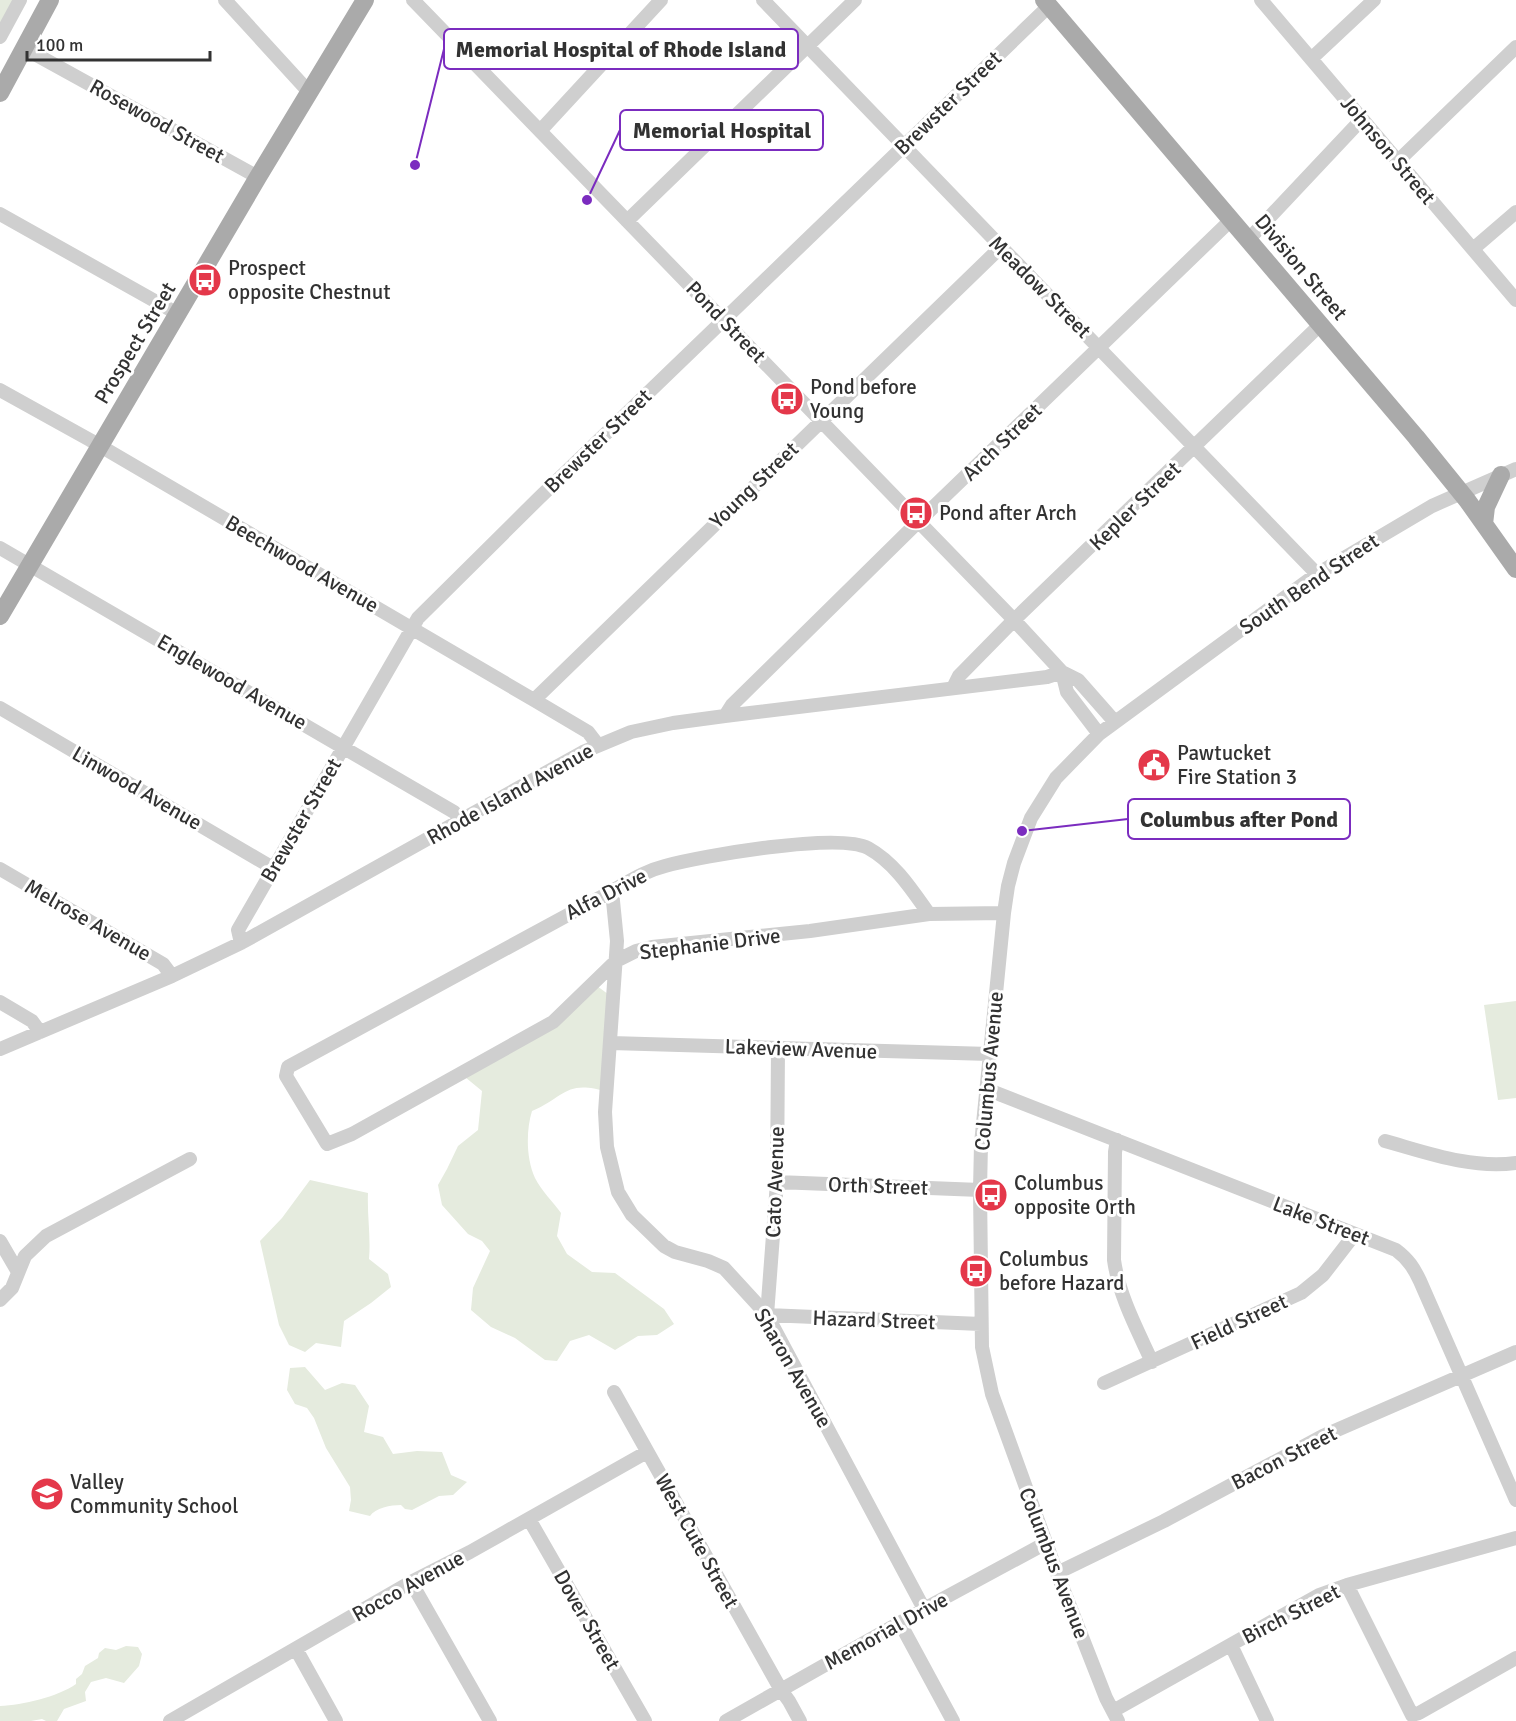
<svg xmlns="http://www.w3.org/2000/svg" width="1516" height="1721" viewBox="0 0 1516 1721" font-family="Signika,sans-serif">
  <style>
    .green { fill: #e5ebde }
    .lines { fill: none; stroke-linecap: round; stroke-linejoin: round }
    .minor { stroke: #cfcfcf; stroke-width: 14 }
    .major { stroke: #aaa; stroke-width: 18 }
    .labels { text-anchor: middle; stroke-width: 6; stroke-linejoin: round; paint-order: stroke }
    .street-label { font-size: 21px; fill: #323232; stroke: #fff }
    .poi-label { font-size: 21px; fill: #323232; stroke: #fff; text-anchor: start }
    .leader { fill: none; stroke: #7b2cbf; stroke-width: 2 }
    .callout-dot { fill: #7b2cbf; stroke: #fff; stroke-width: 2 }
    .callout { fill: #fff; stroke: #7b2cbf; stroke-width: 2 }
    .callout-label { font-size: 22px; text-anchor: middle; font-weight: bold; fill: #323232 }
  </style>
  <rect width="100%" height="100%" fill="#fff"/>
  <!-- green -->
  <path class="green" d="M 0,0 L 13,0 L 0,29 Z
    M 597,986 L 612,997 L 608,1092 C 566,1079 566,1096 532,1111 C 526,1130 526,1159 535,1178 C 541,1190 553,1202 561,1213 L 557,1236 L 567,1254 L 592,1272 L 615,1273 L 664,1309 L 674,1324 L 657,1335 L 638,1336 L 615,1350 L 589,1335 L 570,1341 L 557,1361 L 545,1360 L 515,1338 L 491,1327 L 471,1310 L 473,1288 L 490,1251 L 482,1241 L 468,1234 L 442,1205 L 438,1185 L 447,1169 L 458,1146 L 478,1130 L 482,1091 L 465,1077 Z
    M 1516,1001 L 1516,1098 L 1498,1100 L 1484,1005 Z
    M 310,1180 L 368,1193 C 367,1216 371,1237 369,1259 L 388,1274 L 391,1287 L 371,1303 L 344,1321 L 341,1347 L 316,1343 L 305,1352 L 289,1345 L 279,1325 L 260,1241 L 282,1218 Z
    M 305,1367 L 325,1390 L 342,1383 L 355,1385 L 369,1406 L 364,1432 L 383,1437 L 393,1454 L 417,1451 L 442,1452 L 451,1475 L 467,1482 L 453,1495 L 439,1496 L 412,1510 L 405,1509 L 401,1505 C 391,1505 375,1508 370,1516 L 349,1511 L 351,1500 L 350,1487 L 326,1448 L 314,1418 L 307,1408 L 295,1404 L 287,1390 L 290,1368 Z
    M 126,1646 L 138,1647 L 142,1654 L 139,1666 L 124,1683 L 106,1678 L 91,1682 L 85,1692 L 86,1701 L 64,1709 L 57,1721 L 46,1721 L 42,1719 L 31,1721 L 0,1721 L 0,1706 C 23,1705 57,1697 76,1684 L 76,1679 L 82,1674 L 85,1666 L 98,1658 L 99,1653 L 105,1648 L 116,1650 Z"/>
  <g class="lines">
    <!-- minor -->
    <path class="minor" d="M 225,0 L 309,92
      M 413,0 L 1014,620 L 1062,672 L 1078,680 L 1115,722
      M 763,0 L 1317,574
      M 1261,0 L 1516,300
      M 0,37 L 20,0
      M 24,48 L 258,177
      M 1311,59 L 1374,0
      M 540,131 L 661,0
      M 1398,161 L 1516,47
      M 0,214 L 178,314
      M 627,221 L 855,0
      M 1249,239 L 1362,119
      M 1473,249 L 1516,212
      M 0,390 L 90,440 L 534,700 L 588,732 L 598,745
      M 0,548 L 454,812 L 461,821
      M 1062,672 L 1067,692 L 1099,734
      M 953,688 L 959,676 L 1014,620 L 1320,325
      M 534,700 L 1001,247
      M 0,708 L 273,868
      M 725,716 L 732,705 L 919,521 L 1231,220
      M 0,869 L 163,964 L 172,976
      M 612,891 L 617,941 L 605,1112 L 607,1147 L 618,1192 L 632,1215 L 664,1246 L 675,1252 L 708,1261 L 724,1268 L 767,1315 L 924,1609
      M 929,914 C 912,890 895,863 868,848 C 838,832 702,856 665,866 C 645,871 630,881 612,891 L 288,1067 L 286,1076 L 327,1144 L 352,1134 L 553,1022 L 616,961 L 636,951 L 652,947 L 810,931 L 929,914 L 1004,913
      M 241,943 L 238,930 L 418,618 L 538,499 L 1049,6
      M 0,1002 L 32,1021 L 40,1032
      M 611,1043 L 990,1054
      M 778,1048 L 777,1182 L 767,1315 L 981,1324
      M 0,1049 L 172,976 L 241,943 L 583,752 L 631,732 L 673,723 L 725,716 L 1047,677 L 1062,672
      M 986,1089 L 1396,1250 C 1408,1259 1414,1268 1420,1281 L 1516,1500
      M 1117,1140 L 1115,1152 L 1114,1260 C 1119,1296 1137,1329 1152,1362
      M 1385,1141 C 1428,1153 1471,1169 1516,1163
      M 777,1182 L 980,1190
      M 0,1241 L 18,1272
      M 0,1300 L 12,1288 L 25,1256 L 46,1236 L 190,1159
      M 1104,1383 L 1301,1293 L 1323,1275 L 1354,1235
      M 614,1392 L 781,1690 L 789,1701 L 800,1721
      M 529,1519 L 645,1721
      M 1057,1573 L 1164,1521 L 1323,1436 L 1516,1352
      M 411,1582 L 490,1721
      M 1347,1585 L 1412,1715 L 1419,1713 L 1516,1658
      M 900,1623 L 953,1721
      M 1231,1645 L 1267,1721
      M 296,1649 L 336,1721
      M 1113,1711 L 1319,1595 L 1347,1585 L 1516,1538
      M 170,1721 L 411,1582 L 470,1552 L 647,1452
      M 726,1721 L 924,1609 L 1046,1543
      M 1118,1721 L 1106,1698 L 1057,1573 L 992,1394 L 982,1347 L 980,1190 L 981,1144 L 1004,913 L 1008,886 L 1014,863 L 1031,818 L 1056,778 L 1099,734 L 1317,574 L 1432,506 L 1516,469"/>
    <!-- major -->
    <path class="major" d="M 1044,0 L 1416,437 L 1467,500 L 1516,569
      M 0,93 L 50,0
      M 1484,524 L 1486,507 L 1501,475
      M 0,616 L 258,177 L 365,0"/>
  </g>
  <!-- icons -->
  <defs>
    <symbol id="bus-disc" viewBox="-11 -11 22 22"><circle r="9.5" fill="#e4384a" stroke="#fff"/><path d="M-5-6H5V4H4V6H2V4H-2V6H-4V4H-5ZM-3.5-4V0h7V-4ZM-3.5 1.2v1.5H-2V1.2ZM2 1.2v1.5H3.5V1.2Z" fill="#fff"/></symbol>
    <symbol id="civic-disc" viewBox="-11 -11 22 22"><circle r="9.5" fill="#e4384a" stroke="#fff"/><path d="M-.6-6.5H3V-4.5H.6V-3L4-1V1h2V6H-6V1h2V-1L-.6-3ZM-1.2 2.5V6h2.4V2.5Z" fill="#fff"/></symbol>
    <symbol id="school-disc" viewBox="-11 -11 22 22"><circle r="9.5" fill="#e4384a" stroke="#fff"/><path d="M0-5L7-2L0 1L-7-2ZM-4 1L0 2.5L4 1V4Q0 6-4 4Z" fill="#fff"/></symbol>
  </defs>
  <g fill-rule="evenodd">
    <use href="#bus-disc" x="186" y="261" width="38" height="38"/>
    <use href="#bus-disc" x="768" y="380" width="38" height="38"/>
    <use href="#bus-disc" x="897" y="494" width="38" height="38"/>
    <use href="#civic-disc" x="1135" y="746" width="38" height="38"/>
    <use href="#bus-disc" x="972" y="1176" width="38" height="38"/>
    <use href="#bus-disc" x="957" y="1252" width="38" height="38"/>
    <use href="#school-disc" x="28" y="1475" width="38" height="38"/>
  </g>
  <g class="labels">
    <!-- street labels -->
    <g class="street-label">
      <text transform="translate(948 103) rotate(-44)" y="7">Brewster Street</text>
      <text transform="translate(157 121) rotate(29)" y="7">Rosewood Street</text>
      <text transform="translate(1388 150) rotate(50)" y="7">Johnson Street</text>
      <text transform="translate(1301 267) rotate(50)" y="7">Division Street</text>
      <text transform="translate(1040 287) rotate(45)" y="7">Meadow Street</text>
      <text transform="translate(726 322) rotate(46)" y="7">Pond Street</text>
      <text transform="translate(135 343) rotate(-59)" y="7">Prospect Street</text>
      <text transform="translate(598 441) rotate(-44)" y="7">Brewster Street</text>
      <text transform="translate(1002 442) rotate(-44)" y="7">Arch Street</text>
      <text transform="translate(754 485) rotate(-44)" y="7">Young Street</text>
      <text transform="translate(1135 506) rotate(-44)" y="7">Kepler Street</text>
      <text transform="translate(302 564) rotate(30)" y="7">Beechwood Avenue</text>
      <text transform="translate(1309 584) rotate(-34)" y="7">South Bend Street</text>
      <text transform="translate(232 682) rotate(30)" y="7">Englewood Avenue</text>
      <text transform="translate(137 788) rotate(30)" y="7">Linwood Avenue</text>
      <text transform="translate(510 794) rotate(-29)" y="7">Rhode Island Avenue</text>
      <text transform="translate(301 820) rotate(-60)" y="7">Brewster Street</text>
      <text transform="translate(606 894) rotate(-27)" y="7">Alfa Drive</text>
      <text transform="translate(88 920) rotate(30)" y="7">Melrose Avenue</text>
      <text transform="translate(710 944) rotate(-7)" y="7">Stephanie Drive</text>
      <text transform="translate(801 1049) rotate(2)" y="7">Lakeview Avenue</text>
      <text transform="translate(989 1071) rotate(-85)" y="7">Columbus Avenue</text>
      <text transform="translate(775 1182) rotate(-88)" y="7">Cato Avenue</text>
      <text transform="translate(878 1186) rotate(2)" y="7">Orth Street</text>
      <text transform="translate(1321 1221) rotate(21)" y="7">Lake Street</text>
      <text transform="translate(874 1320) rotate(2)" y="7">Hazard Street</text>
      <text transform="translate(1239 1322) rotate(-25)" y="7">Field Street</text>
      <text transform="translate(793 1368) rotate(60)" y="7">Sharon Avenue</text>
      <text transform="translate(1284 1458) rotate(-27)" y="7">Bacon Street</text>
      <text transform="translate(697 1541) rotate(61)" y="7">West Cute Street</text>
      <text transform="translate(1054 1563) rotate(69)" y="7">Columbus Avenue</text>
      <text transform="translate(408 1586) rotate(-29)" y="7">Rocco Avenue</text>
      <text transform="translate(1291 1614) rotate(-27)" y="7">Birch Street</text>
      <text transform="translate(587 1620) rotate(60)" y="7">Dover Street</text>
      <text transform="translate(886 1631) rotate(-29)" y="7">Memorial Drive</text>
    </g>
    <!-- poi labels -->
    <g class="poi-label">
      <text x="228" y="275">Prospect<tspan x="228" dy="24">opposite Chestnut</tspan></text>
      <text x="810" y="394">Pond before<tspan x="810" dy="24">Young</tspan></text>
      <text x="939" y="520">Pond after Arch</text>
      <text x="1177" y="760">Pawtucket<tspan x="1177" dy="24">Fire Station 3</tspan></text>
      <text x="1014" y="1190">Columbus<tspan x="1014" dy="24">opposite Orth</tspan></text>
      <text x="999" y="1266">Columbus<tspan x="999" dy="24">before Hazard</tspan></text>
      <text x="70" y="1489">Valley<tspan x="70" dy="24">Community School</tspan></text>
    </g>
  </g>
  <!-- callouts -->
  <path class="leader" d="M415 165L444 49M587 200L620 130M1022 831L1128 819"/>
  <g class="callout-dot">
    <circle cx="415" cy="165" r="6"/>
    <circle cx="587" cy="200" r="6"/>
    <circle cx="1022" cy="831" r="6"/>
  </g>
  <g class="callout">
    <rect x="444" y="29" width="354" height="40" rx="6"/>
    <rect x="620" y="110" width="203" height="40" rx="6"/>
    <rect x="1128" y="799" width="222" height="40" rx="6"/>
  </g>
  <g class="callout-label">
    <text x="621" y="57">Memorial Hospital of Rhode Island</text>
    <text x="722" y="138">Memorial Hospital</text>
    <text x="1239" y="827">Columbus after Pond</text>
  </g>
  <!-- scale -->
  <path d="M27 51v9h183v-9" fill="none" stroke="#323232" stroke-width="3"/>
  <text x="36" y="51" font-size="18" fill="#323232" stroke="#ffffff" stroke-width="4.5" paint-order="stroke">100 m</text>
</svg>
